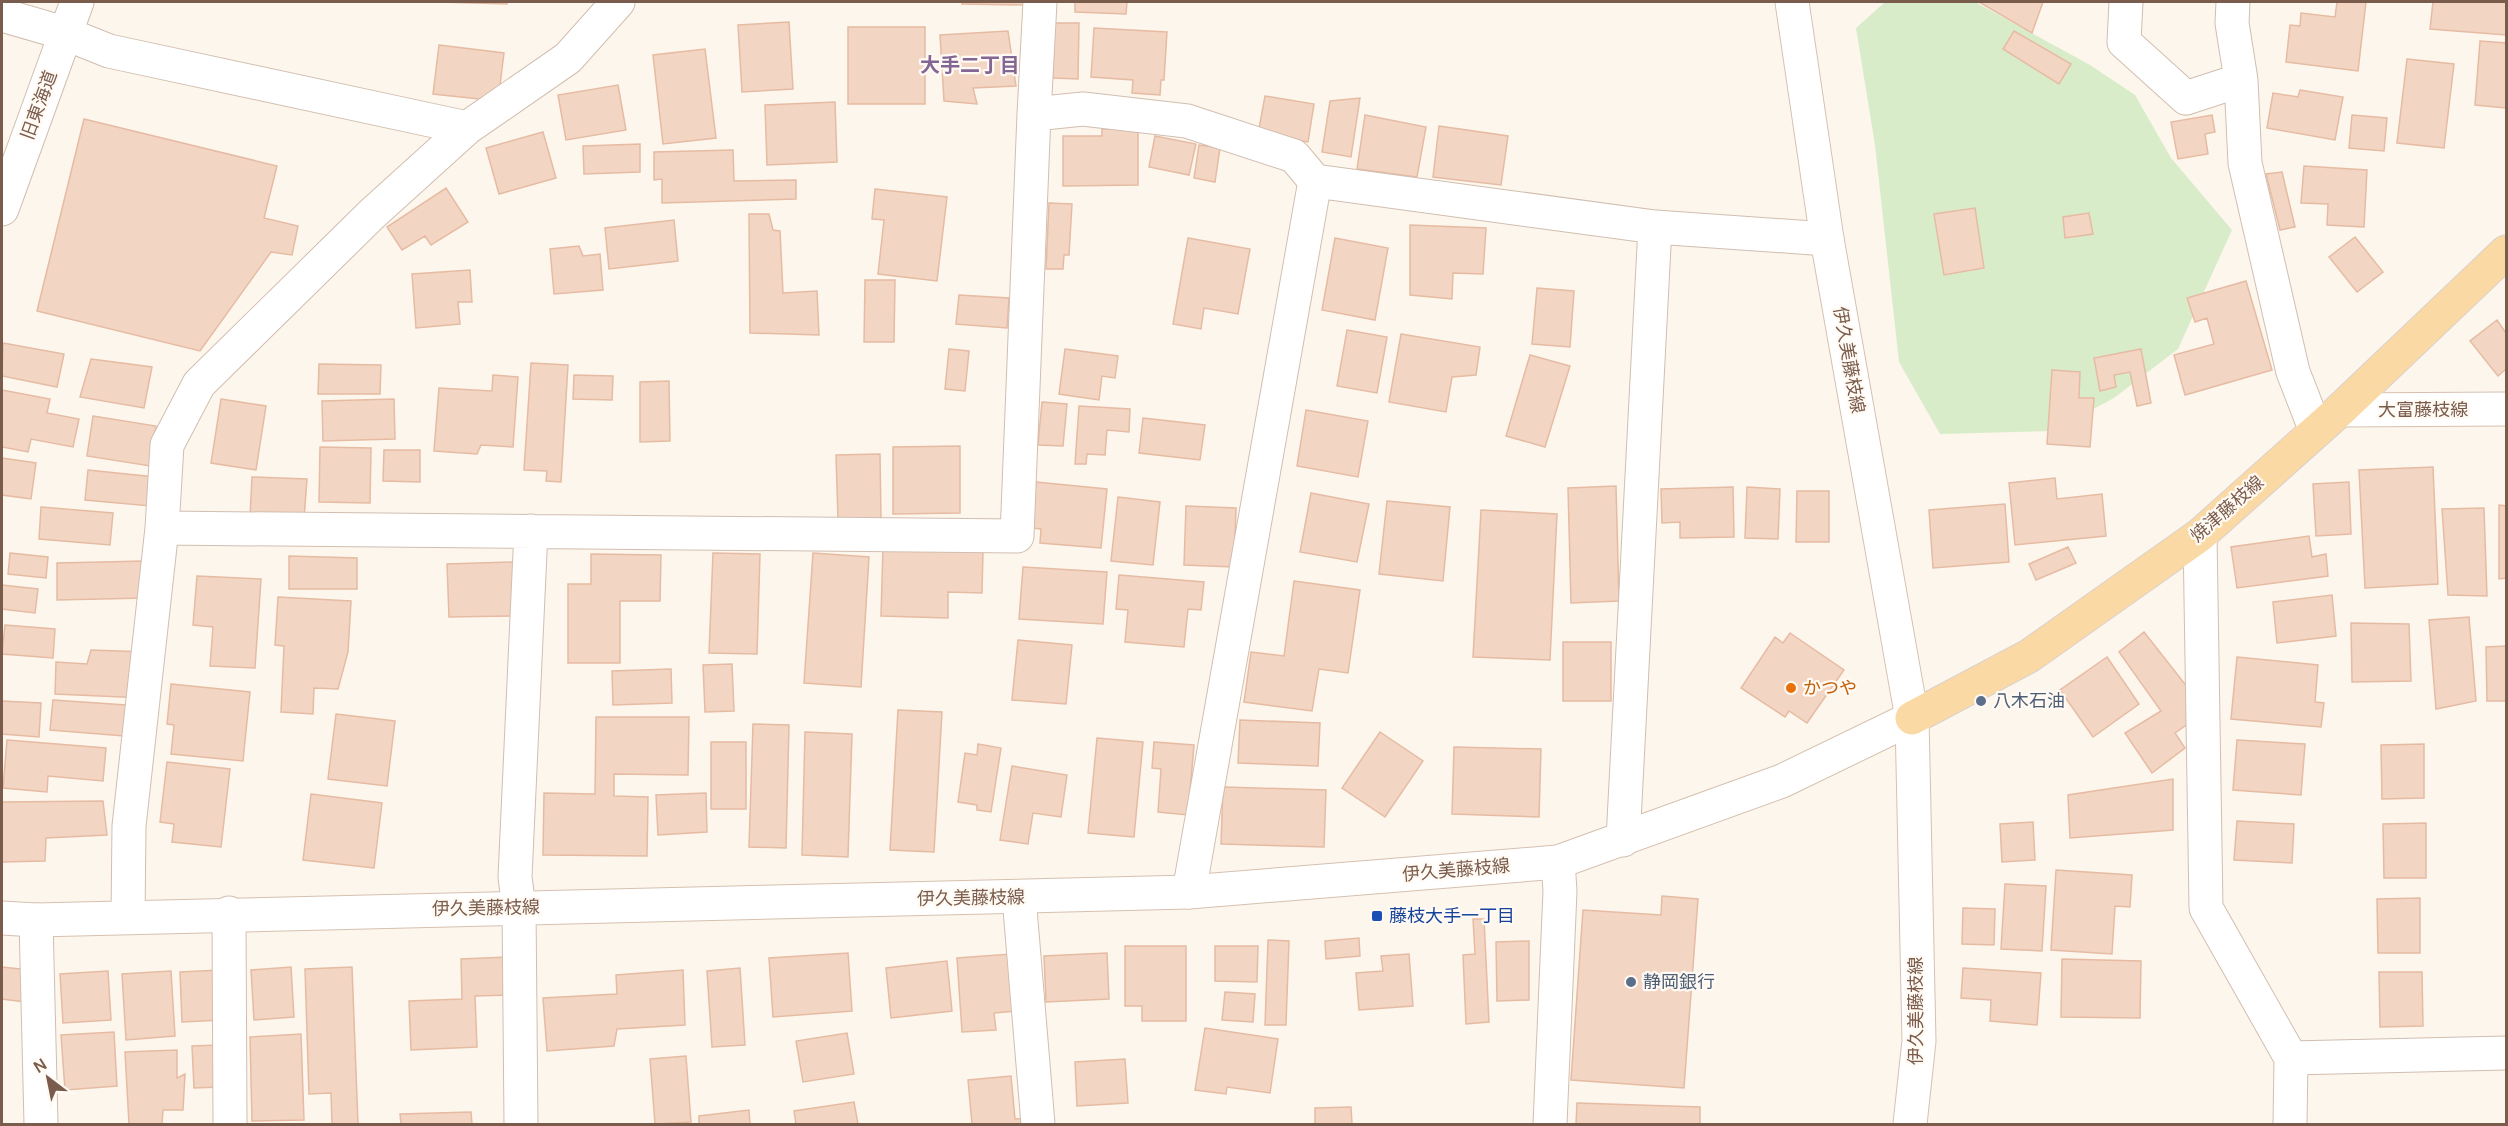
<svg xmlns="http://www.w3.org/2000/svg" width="2508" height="1126" viewBox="0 0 2508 1126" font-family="Manrope,'Noto Sans JP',sans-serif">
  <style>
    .green { fill: #d8ecc9 }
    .building { fill: #f3d5c3; stroke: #e6bba3; stroke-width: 1.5 }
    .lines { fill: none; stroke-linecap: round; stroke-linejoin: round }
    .minor-casing { stroke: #d1beb0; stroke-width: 35 }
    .tertiary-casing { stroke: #d1beb0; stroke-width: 35 }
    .secondary-casing { stroke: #d6c0b0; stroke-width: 35 }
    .primary-casing { stroke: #dad1cd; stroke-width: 35 }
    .minor { stroke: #fff; stroke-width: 33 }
    .tertiary { stroke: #fff; stroke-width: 33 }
    .secondary { stroke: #fff; stroke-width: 33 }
    .primary { stroke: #fbd9a5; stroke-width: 33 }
    .food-dot { fill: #e8710a; stroke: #fffaf3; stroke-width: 2 }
    .service-dot { fill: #5c6f8a; stroke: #fffaf3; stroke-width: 2 }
    .transit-dot { fill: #1a4fb4; stroke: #fffaf3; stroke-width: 2 }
    .labels { text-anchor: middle; stroke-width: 4.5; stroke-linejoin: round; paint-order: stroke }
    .street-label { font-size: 18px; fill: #7a5c4d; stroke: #fffaf3 }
    .food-label { font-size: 18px; fill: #c56008; stroke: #fffaf3; text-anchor: start }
    .service-label { font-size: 18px; fill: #4e5e75; stroke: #fffaf3; text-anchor: start }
    .transit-label { font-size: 18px; fill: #164399; stroke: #fffaf3; text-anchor: start }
    .neighbourhood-label { font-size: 20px; font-weight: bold; fill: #846695; stroke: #fffaf3 }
  </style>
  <rect width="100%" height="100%" fill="#fdf6ec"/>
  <!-- green -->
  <path class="green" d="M 1885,2 L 1975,2 L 2090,65 L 2135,95 L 2171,158 L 2232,230 L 2178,349 L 2114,398 L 2052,431 L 1940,434 L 1899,362 L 1875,145 L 1856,28 Z"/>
  <!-- building -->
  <path class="building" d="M 440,2 L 507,2 L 507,4 Z
    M 963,2 L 1024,2 L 1024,5 L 962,4 Z
    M 1075,2 L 1127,2 L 1126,14 L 1075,12 Z
    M 1979,2 L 2043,2 L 2032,33 Z
    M 2337,2 L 2366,2 L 2358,71 L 2286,62 L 2290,25 L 2300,26 L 2301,13 L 2335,17 Z
    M 2433,2 L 2506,2 L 2506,35 L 2430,29 Z
    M 789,22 L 793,89 L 742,92 L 738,25 Z
    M 1054,23 L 1079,23 L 1078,79 L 1053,78 Z
    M 848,27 L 925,27 L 925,104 L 848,104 Z
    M 1094,28 L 1167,32 L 1164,80 L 1161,80 L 1160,95 L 1132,93 L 1133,80 L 1091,77 Z
    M 1008,31 L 1016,86 L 973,88 L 977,104 L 944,101 L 940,35 Z
    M 2014,31 L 2071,64 L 2059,84 L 2003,49 Z
    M 2480,41 L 2506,43 L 2506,108 L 2475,105 Z
    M 439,45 L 504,53 L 498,101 L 433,94 Z
    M 705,49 L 716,138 L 663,144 L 653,55 Z
    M 2407,59 L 2454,64 L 2444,148 L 2397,143 Z
    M 618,85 L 626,130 L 566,140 L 558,95 Z
    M 2300,90 L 2343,97 L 2335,140 L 2267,128 L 2273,93 L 2298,97 Z
    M 1265,96 L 1314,104 L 1308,142 L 1258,134 Z
    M 1360,98 L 1351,157 L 1322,152 L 1330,101 Z
    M 835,102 L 837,162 L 767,165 L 765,105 Z
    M 1365,115 L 1426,127 L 1417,177 L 1357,169 Z
    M 2212,115 L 2215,132 L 2205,134 L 2208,154 L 2178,159 L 2171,122 Z
    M 2352,115 L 2387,118 L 2384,151 L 2349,148 Z
    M 84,119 L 277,166 L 264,218 L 298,226 L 292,255 L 271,252 L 200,351 L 37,311 Z
    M 1439,126 L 1508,136 L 1501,185 L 1433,177 Z
    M 1138,128 L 1138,185 L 1063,186 L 1063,136 L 1102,136 L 1102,129 Z
    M 543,132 L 556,178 L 499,194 L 486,148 Z
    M 1155,136 L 1196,144 L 1189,175 L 1149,167 Z
    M 640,144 L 640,172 L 584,174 L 583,146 Z
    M 1199,145 L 1220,148 L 1215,182 L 1194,178 Z
    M 733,150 L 734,181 L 796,180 L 796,199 L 662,203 L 662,179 L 654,180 L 654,152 Z
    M 2304,166 L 2367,170 L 2364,227 L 2327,225 L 2328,204 L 2301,203 Z
    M 2282,172 L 2295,227 L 2280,230 L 2266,174 Z
    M 446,188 L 468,222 L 431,245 L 425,236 L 402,250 L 387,227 Z
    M 875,189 L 947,197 L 937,281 L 878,274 L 884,220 L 872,219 Z
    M 1049,203 L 1072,204 L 1069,255 L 1064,255 L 1063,269 L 1046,269 Z
    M 1975,208 L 1984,268 L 1944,275 L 1934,214 Z
    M 2089,213 L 2093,234 L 2065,238 L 2063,217 Z
    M 749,214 L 769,214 L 773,230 L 780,231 L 783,293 L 817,291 L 819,335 L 750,333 Z
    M 674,220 L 678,261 L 609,269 L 605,228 Z
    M 1410,225 L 1486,228 L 1483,274 L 1453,273 L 1452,299 L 1410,295 Z
    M 2355,237 L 2383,272 L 2357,292 L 2329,257 Z
    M 1188,238 L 1250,249 L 1238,314 L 1204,308 L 1201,329 L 1173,324 Z
    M 1335,238 L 1388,248 L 1375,320 L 1322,310 Z
    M 579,246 L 583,256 L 600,254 L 603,290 L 554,294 L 550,249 Z
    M 470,270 L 472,302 L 458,302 L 460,324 L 416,328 L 412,274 Z
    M 865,280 L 895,280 L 894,342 L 864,342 Z
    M 2246,281 L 2272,370 L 2185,395 L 2174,355 L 2214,344 L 2207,318 L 2195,322 L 2187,298 Z
    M 1537,288 L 1574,291 L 1570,347 L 1532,344 Z
    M 959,295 L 1009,298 L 1007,328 L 956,324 Z
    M 2497,320 L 2506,333 L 2506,369 L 2498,376 L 2470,341 Z
    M 1347,330 L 1387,337 L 1377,393 L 1337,386 Z
    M 1401,334 L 1480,347 L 1476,375 L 1452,377 L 1446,412 L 1389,402 Z
    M 3,343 L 64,354 L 57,387 L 2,376 Z
    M 949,349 L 969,351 L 965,391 L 945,389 Z
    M 1065,349 L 1118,356 L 1115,378 L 1102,376 L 1099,400 L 1059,394 Z
    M 2141,349 L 2151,403 L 2137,406 L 2130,372 L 2114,375 L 2116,387 L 2100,391 L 2094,358 Z
    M 1530,355 L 1570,366 L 1545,447 L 1506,436 Z
    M 91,359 L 152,367 L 144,408 L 80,397 Z
    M 531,363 L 568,365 L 561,482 L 546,481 L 547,471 L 524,470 Z
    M 319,364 L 381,365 L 380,394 L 318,394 Z
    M 2052,370 L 2080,372 L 2079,398 L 2094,398 L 2090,447 L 2047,444 Z
    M 493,375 L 518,377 L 513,447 L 481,445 L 477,454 L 434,451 L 439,388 L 492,391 Z
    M 574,375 L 613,376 L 612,400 L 573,399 Z
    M 669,381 L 670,441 L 640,442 L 640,382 Z
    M 2,390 L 50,399 L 47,413 L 79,419 L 73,447 L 31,439 L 28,452 L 2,447 Z
    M 221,399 L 266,406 L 256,470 L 211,463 Z
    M 394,399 L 395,439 L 323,441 L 322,401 Z
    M 1042,402 L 1067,404 L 1063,446 L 1038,445 Z
    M 1079,406 L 1130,409 L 1129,432 L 1107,430 L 1105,455 L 1087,454 L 1086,464 L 1075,464 Z
    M 1306,410 L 1368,421 L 1358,477 L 1297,466 Z
    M 93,416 L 156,426 L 150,466 L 87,456 Z
    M 1143,418 L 1205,425 L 1200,460 L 1139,453 Z
    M 960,446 L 960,513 L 893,514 L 893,447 Z
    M 320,447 L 371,448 L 370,503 L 319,502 Z
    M 384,450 L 420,450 L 420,482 L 383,481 Z
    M 880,454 L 881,518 L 838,519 L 836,455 Z
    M 2,458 L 36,463 L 31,499 L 2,495 Z
    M 2433,467 L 2438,584 L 2365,588 L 2359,470 Z
    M 88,470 L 155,477 L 151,506 L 85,500 Z
    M 252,477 L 307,479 L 304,519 L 250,517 Z
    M 2055,478 L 2057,499 L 2102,494 L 2106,536 L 2015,545 L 2009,483 Z
    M 1036,482 L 1107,489 L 1101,548 L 1040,543 L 1041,529 L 1032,528 Z
    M 2349,482 L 2351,534 L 2316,536 L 2313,484 Z
    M 1616,486 L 1619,601 L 1571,603 L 1568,488 Z
    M 1733,487 L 1734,537 L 1680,538 L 1680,522 L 1662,523 L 1661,489 Z
    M 1747,487 L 1780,489 L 1778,539 L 1745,538 Z
    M 1797,491 L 1829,491 L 1829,542 L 1796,542 Z
    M 1311,493 L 1369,504 L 1357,562 L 1300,552 Z
    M 1118,497 L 1160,502 L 1153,565 L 1111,561 Z
    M 1387,501 L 1450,507 L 1443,581 L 1379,574 Z
    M 2005,504 L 2009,562 L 1933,568 L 1929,510 Z
    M 2499,505 L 2506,506 L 2506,578 L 2499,579 Z
    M 1186,506 L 1236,508 L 1234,567 L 1184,565 Z
    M 41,507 L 113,513 L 110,545 L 39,539 Z
    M 2484,508 L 2487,596 L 2448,595 L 2442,509 Z
    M 1481,510 L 1557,514 L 1550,660 L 1473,657 Z
    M 2309,536 L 2312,557 L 2326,554 L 2328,576 L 2237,588 L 2231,547 Z
    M 883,547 L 983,550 L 982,593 L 948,592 L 948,618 L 881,616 Z
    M 2068,547 L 2076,563 L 2036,580 L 2029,564 Z
    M 10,553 L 48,557 L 46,578 L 8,574 Z
    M 713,553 L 760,554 L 757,654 L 709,653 Z
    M 813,553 L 869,557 L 861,687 L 804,683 Z
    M 591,554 L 661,555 L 660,601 L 620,601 L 620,663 L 568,663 L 568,584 L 591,584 Z
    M 289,556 L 357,558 L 357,589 L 289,589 Z
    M 144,561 L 145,598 L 57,600 L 57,563 Z
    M 513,562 L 514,616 L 449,617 L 447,564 Z
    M 1023,567 L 1107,572 L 1103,624 L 1019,619 Z
    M 1119,575 L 1204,582 L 1201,610 L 1188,609 L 1184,647 L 1125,642 L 1128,610 L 1116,609 Z
    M 197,576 L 261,579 L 255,668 L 210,666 L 213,627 L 193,625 Z
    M 1294,581 L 1360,590 L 1348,673 L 1319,669 L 1312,711 L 1244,702 L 1251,652 L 1284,656 Z
    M 2,585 L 38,589 L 35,613 L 2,609 Z
    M 2332,595 L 2336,636 L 2277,643 L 2273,602 Z
    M 278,597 L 351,601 L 348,652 L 338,689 L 314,688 L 313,714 L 281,712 L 284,646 L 275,645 Z
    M 2469,617 L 2476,701 L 2436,709 L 2429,620 Z
    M 2351,623 L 2409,624 L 2411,681 L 2352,682 Z
    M 5,625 L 55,629 L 53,658 L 2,654 Z
    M 2144,632 L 2188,688 L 2191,722 L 2175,733 L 2185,748 L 2152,773 L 2125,733 L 2161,711 L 2119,652 Z
    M 1790,633 L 1844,670 L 1807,723 L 1789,711 L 1785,717 L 1741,688 L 1775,637 L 1783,643 Z
    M 1018,640 L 1072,645 L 1066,704 L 1012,700 Z
    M 1563,642 L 1611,642 L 1611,701 L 1563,701 Z
    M 2506,646 L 2506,701 L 2487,701 L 2486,647 Z
    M 91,650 L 146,652 L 144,698 L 55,694 L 56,662 L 87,664 Z
    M 2107,657 L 2139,704 L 2093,737 L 2060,690 Z
    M 2237,657 L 2318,665 L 2315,702 L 2324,703 L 2321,727 L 2231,719 Z
    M 732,664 L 734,711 L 705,712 L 703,665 Z
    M 671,669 L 672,703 L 613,705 L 612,671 Z
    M 171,684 L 250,692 L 243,761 L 171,754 L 174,725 L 167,724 Z
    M 53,700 L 126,705 L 124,736 L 50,730 Z
    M 2,701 L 41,703 L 39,737 L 2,734 Z
    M 898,710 L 942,712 L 934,852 L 890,850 Z
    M 336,714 L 395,721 L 387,786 L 328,779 Z
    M 596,717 L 689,717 L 688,775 L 614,774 L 614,796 L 648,797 L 647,856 L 543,855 L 544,793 L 595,794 Z
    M 1240,720 L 1320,723 L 1318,766 L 1238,763 Z
    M 753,724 L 789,725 L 786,848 L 749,847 Z
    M 805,732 L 852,734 L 848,857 L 802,855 Z
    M 1380,732 L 1423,761 L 1385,817 L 1342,788 Z
    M 1097,738 L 1143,742 L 1134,837 L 1088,833 Z
    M 7,740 L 106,748 L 103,781 L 48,776 L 47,792 L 3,788 Z
    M 2237,740 L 2305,744 L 2301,795 L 2233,790 Z
    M 711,742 L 746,742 L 746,809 L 711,809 Z
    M 1154,742 L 1194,745 L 1188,815 L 1158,812 L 1161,769 L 1152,768 Z
    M 978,744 L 1001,748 L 991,812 L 977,810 L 977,805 L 958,802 L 965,753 L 977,755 Z
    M 2424,744 L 2424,798 L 2382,799 L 2381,745 Z
    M 1454,747 L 1541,749 L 1539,817 L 1452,814 Z
    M 167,762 L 230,769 L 221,847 L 172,842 L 174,824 L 160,822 Z
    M 1012,766 L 1067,775 L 1061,817 L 1033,813 L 1028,844 L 1000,840 Z
    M 2173,779 L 2173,830 L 2070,838 L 2068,795 Z
    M 1223,787 L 1326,790 L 1324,847 L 1221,844 Z
    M 706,793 L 707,832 L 658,835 L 656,795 Z
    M 311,794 L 382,803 L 374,868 L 303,860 Z
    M 103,801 L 107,835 L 46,838 L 45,861 L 2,862 L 2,802 Z
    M 2237,821 L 2294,824 L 2292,863 L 2234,860 Z
    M 2033,822 L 2035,860 L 2002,862 L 2000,824 Z
    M 2426,823 L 2426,878 L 2384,878 L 2383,824 Z
    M 2056,870 L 2132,875 L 2130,907 L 2115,906 L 2112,954 L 2051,950 Z
    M 2005,884 L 2046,886 L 2042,951 L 2001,949 Z
    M 1662,896 L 1698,899 L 1684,1088 L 1571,1080 L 1583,910 L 1661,915 Z
    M 2420,898 L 2420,953 L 2378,953 L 2377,899 Z
    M 1963,908 L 1995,909 L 1994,945 L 1962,944 Z
    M 1473,919 L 1484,919 L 1489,1022 L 1466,1024 L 1463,955 L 1475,954 Z
    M 1359,938 L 1360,956 L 1326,959 L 1325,941 Z
    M 1268,940 L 1289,941 L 1286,1025 L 1265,1025 Z
    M 1529,941 L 1529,1000 L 1497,1001 L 1496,942 Z
    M 1125,946 L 1186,946 L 1186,1021 L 1142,1021 L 1142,1006 L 1125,1006 Z
    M 1215,946 L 1258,946 L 1257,982 L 1215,981 Z
    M 848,953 L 852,1011 L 773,1017 L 769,958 Z
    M 1107,953 L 1109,999 L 1046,1002 L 1044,956 Z
    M 1012,954 L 1016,1011 L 994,1013 L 996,1030 L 962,1032 L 957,958 Z
    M 1409,954 L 1413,1006 L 1359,1010 L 1356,973 L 1383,971 L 1381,956 Z
    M 508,957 L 510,995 L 475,996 L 477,1047 L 411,1050 L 409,1001 L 462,999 L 461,959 Z
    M 2062,959 L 2141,961 L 2140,1018 L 2061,1017 Z
    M 947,961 L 952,1011 L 891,1018 L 886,968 Z
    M 2,967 L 29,970 L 25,1002 L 2,999 Z
    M 291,967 L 294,1017 L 254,1020 L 251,970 Z
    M 352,967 L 358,1124 L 332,1124 L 331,1093 L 309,1094 L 305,969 Z
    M 740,968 L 745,1045 L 712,1047 L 707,971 Z
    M 1963,968 L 2041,973 L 2037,1025 L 1990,1021 L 1991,1000 L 1961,998 Z
    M 220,970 L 222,1020 L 182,1022 L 180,972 Z
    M 683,970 L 685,1025 L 617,1029 L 614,1046 L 547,1051 L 543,998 L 617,994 L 616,975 Z
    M 108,971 L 111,1020 L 63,1023 L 60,974 Z
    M 171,971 L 175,1036 L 126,1040 L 122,974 Z
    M 2379,972 L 2422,972 L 2423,1026 L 2380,1027 Z
    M 1225,992 L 1255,994 L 1253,1022 L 1222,1020 Z
    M 1205,1028 L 1278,1039 L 1270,1093 L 1227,1087 L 1226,1094 L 1195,1090 Z
    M 114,1032 L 117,1086 L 65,1090 L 61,1035 Z
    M 847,1033 L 854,1074 L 803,1082 L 796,1041 Z
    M 301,1034 L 304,1120 L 252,1121 L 250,1037 Z
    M 219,1045 L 220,1087 L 194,1088 L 192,1046 Z
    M 177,1050 L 177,1078 L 185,1074 L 183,1110 L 163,1110 L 162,1124 L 129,1124 L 125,1052 Z
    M 686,1056 L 691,1122 L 655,1124 L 650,1059 Z
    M 1125,1059 L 1128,1103 L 1077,1106 L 1075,1062 Z
    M 1011,1076 L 1015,1119 L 1030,1118 L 1030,1124 L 972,1124 L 968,1080 Z
    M 854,1102 L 858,1124 L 796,1124 L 794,1111 Z
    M 1577,1103 L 1700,1107 L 1700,1124 L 1576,1124 Z
    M 1351,1107 L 1352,1124 L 1315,1124 L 1315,1108 Z
    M 749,1110 L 750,1124 L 699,1124 L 699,1116 Z
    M 471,1112 L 472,1124 L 401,1124 L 400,1114 Z"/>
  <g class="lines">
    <defs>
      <path id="minor" d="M 2126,2 L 2124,42 L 2186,98 L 2241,80
        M 2233,2 L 2232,23 L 2241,80 L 2245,163 L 2293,372 L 2316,431
        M 2,15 L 64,33 L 109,51 L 467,128
        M 1034,114 L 1040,2
        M 162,528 L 1017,536 L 1034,114 L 1083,109 L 1187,121 L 1294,156 L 1315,181 L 1655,227 L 1827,239
        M 2200,535 L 2206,908 L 2291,1058 L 2290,1124
        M 1623,840 L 1655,227
        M 1189,892 L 1315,181
        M 1019,897 L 1038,1124
        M 229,913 L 230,1124
        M 128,917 L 129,826 L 162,528 L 167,445 L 199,384 L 372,214 L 467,128 L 568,58 L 618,2
        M 36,920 L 41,1124
        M 2291,1058 L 2506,1053
        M 521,1124 L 519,908 L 515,877 L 531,531
        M 1550,1124 L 1560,891 L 1558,862"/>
      <path id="tertiary" d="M 2,209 L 77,2"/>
      <path id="secondary" d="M 1792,2 L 1827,239 L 1912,718 L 1919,1041 L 1910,1124
        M 2340,410 L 2506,409
        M 2,918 L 36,920 L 1189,892 L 1558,862 L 1782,781 L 1912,718"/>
      <path id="primary" d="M 1912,718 L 2029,656 L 2200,535 L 2340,410 L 2506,252"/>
    </defs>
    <!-- minor casing -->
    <use href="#minor" class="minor-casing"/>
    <!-- tertiary casing -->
    <use href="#tertiary" class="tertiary-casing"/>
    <!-- secondary casing -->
    <use href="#secondary" class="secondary-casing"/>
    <!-- primary casing -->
    <use href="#primary" class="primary-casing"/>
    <!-- minor -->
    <use href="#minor" class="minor"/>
    <!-- tertiary -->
    <use href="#tertiary" class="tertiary"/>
    <!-- secondary -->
    <use href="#secondary" class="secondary"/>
    <!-- primary -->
    <use href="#primary" class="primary"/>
  </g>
  <!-- markers -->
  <circle class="food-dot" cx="1791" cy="688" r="6"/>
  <g class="service-dot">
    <circle cx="1981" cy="701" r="6"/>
    <circle cx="1631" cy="982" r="6"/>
  </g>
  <rect class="transit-dot" x="1371" y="910" width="12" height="12" rx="3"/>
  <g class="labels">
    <!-- street labels -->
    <g class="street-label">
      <text transform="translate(39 105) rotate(-70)" y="6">旧東海道</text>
      <text transform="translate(1849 360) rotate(80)" y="6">伊久美藤枝線</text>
      <text x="2423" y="416">大富藤枝線</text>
      <text transform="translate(2227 509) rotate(-41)" y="6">焼津藤枝線</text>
      <text transform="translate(1456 870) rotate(-5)" y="6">伊久美藤枝線</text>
      <text transform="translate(971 898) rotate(-1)" y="6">伊久美藤枝線</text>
      <text transform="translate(486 908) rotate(-1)" y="6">伊久美藤枝線</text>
      <text transform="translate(1916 1011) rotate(-90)" y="6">伊久美藤枝線</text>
    </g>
    <!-- food labels -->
    <g class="food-label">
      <text x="1803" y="694">かつや</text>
    </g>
    <!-- service labels -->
    <g class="service-label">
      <text x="1993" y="707">八木石油</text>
      <text x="1643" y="988">静岡銀行</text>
    </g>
    <!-- transit labels -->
    <g class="transit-label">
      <text x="1389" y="922">藤枝大手一丁目</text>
    </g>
    <!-- neighbourhood labels -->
    <g class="neighbourhood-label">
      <text x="970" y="72">大手二丁目</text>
    </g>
  </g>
  <!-- border -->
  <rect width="2508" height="1126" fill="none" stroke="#7a5c4d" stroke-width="6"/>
  <!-- north arrow -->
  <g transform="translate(48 1078) rotate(328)" stroke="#fffaf3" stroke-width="4.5" paint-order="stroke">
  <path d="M0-4.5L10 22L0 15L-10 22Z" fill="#7a5c4d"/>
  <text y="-9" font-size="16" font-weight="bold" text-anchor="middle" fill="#7a5c4d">N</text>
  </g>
</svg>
